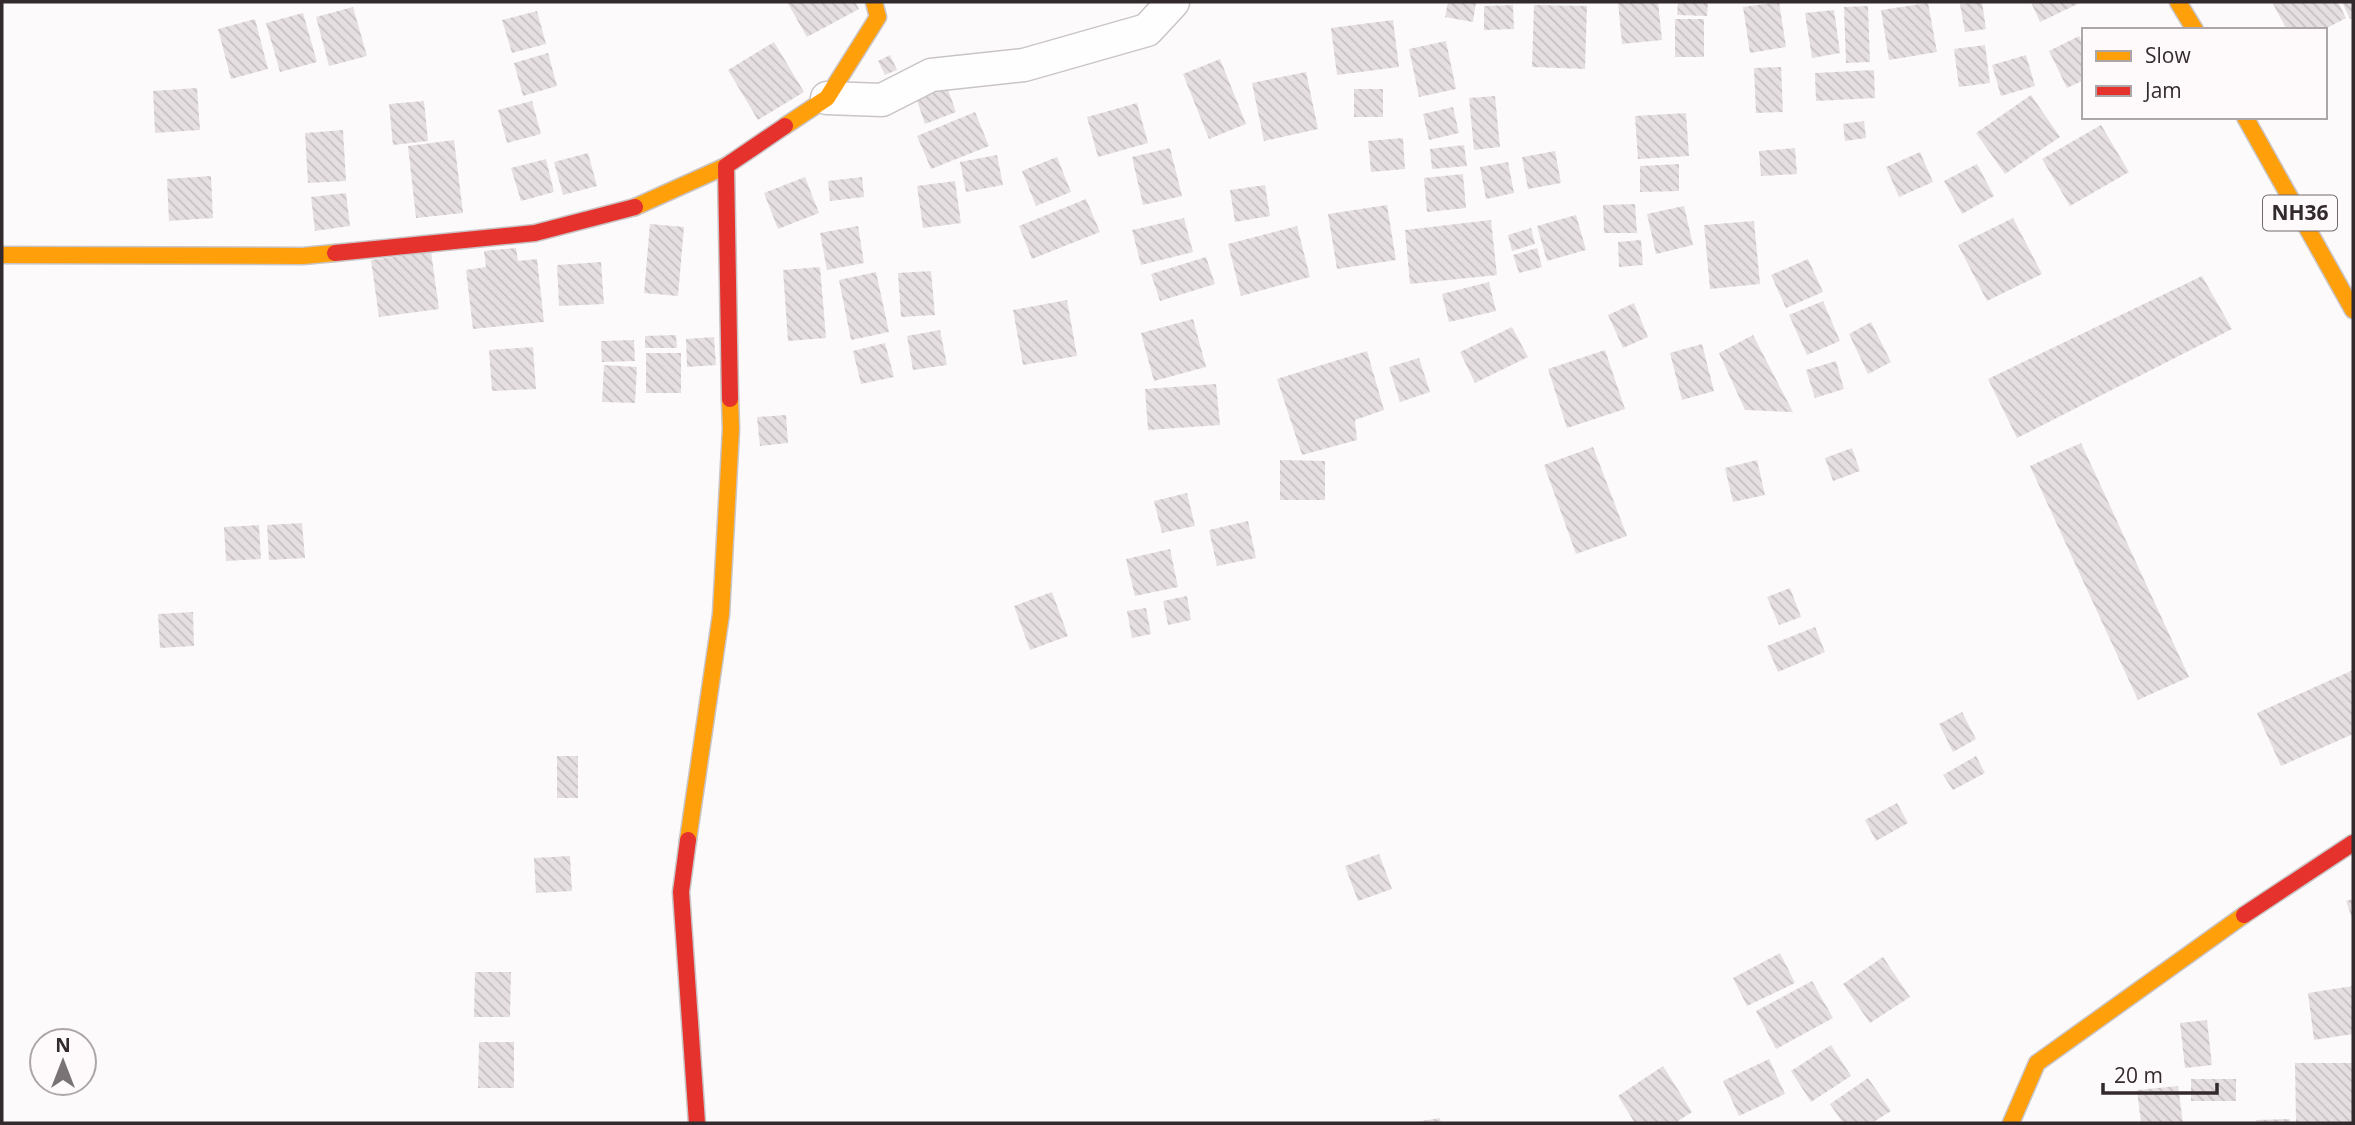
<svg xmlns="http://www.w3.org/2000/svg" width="2355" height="1125" viewBox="0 0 2355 1125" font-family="'Open Sans',sans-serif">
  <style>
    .building { fill: url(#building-back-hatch) }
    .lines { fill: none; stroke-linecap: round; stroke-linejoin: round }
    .street-casing { stroke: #c9c4c6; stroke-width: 35 }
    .slow-casing { stroke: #c9c4c6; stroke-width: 19 }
    .jam-casing { stroke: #c9c4c6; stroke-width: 19 }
    .street { stroke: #fffefe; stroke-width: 32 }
    .slow { stroke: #ff9f0a; stroke-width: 16 }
    .jam { stroke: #e5322d; stroke-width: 16 }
    .labels { text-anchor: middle; stroke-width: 5; stroke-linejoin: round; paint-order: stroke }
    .shield { fill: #fef9fa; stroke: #70686a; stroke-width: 2 }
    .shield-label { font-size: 21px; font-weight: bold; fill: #332a2d }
  </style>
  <defs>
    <pattern id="building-back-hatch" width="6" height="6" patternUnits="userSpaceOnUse" patternTransform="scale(1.75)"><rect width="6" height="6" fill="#e6dfe1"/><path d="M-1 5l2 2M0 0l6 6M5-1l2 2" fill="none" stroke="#c6c0c1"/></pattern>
  </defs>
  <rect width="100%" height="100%" fill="#fdfafb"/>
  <!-- building -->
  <path class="building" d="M 787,2 L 855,2 L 859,9 L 807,37 Z
    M 1448,2 L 1476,2 L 1473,22 L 1445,17 Z
    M 1618,2 L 1658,2 L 1662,40 L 1622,44 Z
    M 1678,2 L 1708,2 L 1707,16 L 1677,15 Z
    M 1779,2 L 1786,47 L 1750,53 L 1743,7 Z
    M 1982,2 L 1986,29 L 1965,32 L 1960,4 Z
    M 2031,2 L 2082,2 L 2040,22 Z
    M 2272,2 L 2338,2 L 2346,18 L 2323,30 L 2287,30 Z
    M 2342,2 L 2353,2 L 2353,18 L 2350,19 Z
    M 1928,3 L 1937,52 L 1889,60 L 1881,10 Z
    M 1513,5 L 1514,29 L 1484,30 L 1484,6 Z
    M 1534,5 L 1587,6 L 1585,69 L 1532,67 Z
    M 1868,6 L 1870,62 L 1846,63 L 1844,7 Z
    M 353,7 L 367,56 L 329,66 L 316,17 Z
    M 1834,10 L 1840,53 L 1812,58 L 1805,13 Z
    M 537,11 L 546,44 L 512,53 L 502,20 Z
    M 303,13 L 317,62 L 280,72 L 266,23 Z
    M 255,19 L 268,69 L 231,79 L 218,29 Z
    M 1675,19 L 1704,19 L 1704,57 L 1675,57 Z
    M 1393,20 L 1399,67 L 1337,75 L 1331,28 Z
    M 2079,36 L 2084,47 L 2084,80 L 2067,88 L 2049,51 Z
    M 1446,41 L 1456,89 L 1419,97 L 1409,49 Z
    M 774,42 L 804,92 L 758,120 L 728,70 Z
    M 1985,45 L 1990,83 L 1959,87 L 1954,49 Z
    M 548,53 L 557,86 L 523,96 L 514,63 Z
    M 890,55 L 897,70 L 885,75 L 878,61 Z
    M 2026,55 L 2035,86 L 2001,96 L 1992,65 Z
    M 1220,59 L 1246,124 L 1209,139 L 1183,74 Z
    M 1781,67 L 1783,112 L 1756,113 L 1754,68 Z
    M 1874,70 L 1875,98 L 1816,101 L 1815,73 Z
    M 1306,72 L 1318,129 L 1264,141 L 1252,83 Z
    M 946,84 L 956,112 L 925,124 L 915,95 Z
    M 197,88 L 200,130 L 155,133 L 153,91 Z
    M 1354,89 L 1383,89 L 1383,117 L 1354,117 Z
    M 2031,95 L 2060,137 L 2005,174 L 1976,133 Z
    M 1495,96 L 1500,147 L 1474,150 L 1469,98 Z
    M 424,101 L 428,141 L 393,145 L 389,104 Z
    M 532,101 L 541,134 L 507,143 L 498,110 Z
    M 1137,103 L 1148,143 L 1098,157 L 1087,117 Z
    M 1453,107 L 1459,133 L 1429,140 L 1423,114 Z
    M 975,112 L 989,146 L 931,169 L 917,136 Z
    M 1686,113 L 1689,156 L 1638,159 L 1635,116 Z
    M 1864,121 L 1866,138 L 1845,141 L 1843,124 Z
    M 2101,125 L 2129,172 L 2070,206 L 2042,159 Z
    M 343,130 L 346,181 L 308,183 L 305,133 Z
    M 1403,138 L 1405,169 L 1371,172 L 1368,141 Z
    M 454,140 L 463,213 L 416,218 L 408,146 Z
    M 1464,145 L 1467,166 L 1432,169 L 1430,149 Z
    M 1170,148 L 1182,196 L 1143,205 L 1132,157 Z
    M 1795,148 L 1797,174 L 1761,176 L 1759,151 Z
    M 1555,151 L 1561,183 L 1528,189 L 1522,157 Z
    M 1920,152 L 1933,182 L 1899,197 L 1886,167 Z
    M 588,153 L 597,186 L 563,195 L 554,162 Z
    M 997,155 L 1003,185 L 966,192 L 960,162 Z
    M 1057,157 L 1071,192 L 1036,206 L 1022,171 Z
    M 546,159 L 554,192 L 521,201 L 511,168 Z
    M 1508,162 L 1514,193 L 1486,199 L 1480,167 Z
    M 1679,164 L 1679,191 L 1640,192 L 1640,166 Z
    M 1977,164 L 1994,196 L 1962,214 L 1944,181 Z
    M 1463,174 L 1466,208 L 1427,212 L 1424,178 Z
    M 211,176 L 213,218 L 169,221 L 167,179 Z
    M 805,177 L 819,213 L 778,229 L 764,193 Z
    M 862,177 L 864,197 L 830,201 L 828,181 Z
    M 955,181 L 961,223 L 923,228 L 917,186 Z
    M 1265,185 L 1270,216 L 1235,222 L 1230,190 Z
    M 346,193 L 350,226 L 315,231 L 311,197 Z
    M 1086,199 L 1100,232 L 1032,259 L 1019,226 Z
    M 1635,204 L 1637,233 L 1604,233 L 1603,205 Z
    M 1387,205 L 1396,260 L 1337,269 L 1328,214 Z
    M 1684,206 L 1693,245 L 1656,254 L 1647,214 Z
    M 1576,215 L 1586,250 L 1547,261 L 1537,226 Z
    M 1184,218 L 1193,252 L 1141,265 L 1132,230 Z
    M 2013,218 L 2042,274 L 1987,301 L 1958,245 Z
    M 1491,220 L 1497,275 L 1410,284 L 1405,230 Z
    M 1754,221 L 1760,284 L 1710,289 L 1704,225 Z
    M 650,224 L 684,227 L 678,296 L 644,293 Z
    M 858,226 L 864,263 L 827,270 L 820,233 Z
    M 1297,226 L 1310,277 L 1241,296 L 1228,244 Z
    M 1531,228 L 1535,244 L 1512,251 L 1508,235 Z
    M 1641,240 L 1643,265 L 1619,267 L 1618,242 Z
    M 516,248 L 518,261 L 537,259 L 544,322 L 473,329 L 466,270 L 486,267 L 484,251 Z
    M 1537,248 L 1542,267 L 1519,273 L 1513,255 Z
    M 431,252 L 439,309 L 379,317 L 371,260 Z
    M 1206,257 L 1215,284 L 1160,301 L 1151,274 Z
    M 1808,259 L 1823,292 L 1786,308 L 1771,275 Z
    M 601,262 L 604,304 L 559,306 L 557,265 Z
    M 820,267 L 826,338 L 788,341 L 783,270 Z
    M 931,271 L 935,315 L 901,317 L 898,273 Z
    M 876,272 L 889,332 L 851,340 L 839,280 Z
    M 2202,276 L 2232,329 L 2017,438 L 1988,379 Z
    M 1489,282 L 1496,311 L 1449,322 L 1442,294 Z
    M 1067,300 L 1077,356 L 1023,365 L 1013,310 Z
    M 1823,301 L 1840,341 L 1807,355 L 1789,315 Z
    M 1634,303 L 1648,337 L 1623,348 L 1608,315 Z
    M 1193,319 L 1206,367 L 1154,381 L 1141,333 Z
    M 1871,322 L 1891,362 L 1868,374 L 1849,334 Z
    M 1512,327 L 1528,357 L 1475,383 L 1460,352 Z
    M 940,330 L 947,365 L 913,370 L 907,336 Z
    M 676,335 L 677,348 L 645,348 L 645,336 Z
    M 1753,335 L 1793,412 L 1745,410 L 1719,353 Z
    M 714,337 L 716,365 L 687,367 L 686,339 Z
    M 634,340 L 635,361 L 602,362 L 601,341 Z
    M 885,343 L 894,377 L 861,384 L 853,351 Z
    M 1702,344 L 1714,391 L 1682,400 L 1670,353 Z
    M 533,347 L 536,389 L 492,391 L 489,350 Z
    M 1605,350 L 1625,409 L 1567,428 L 1548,369 Z
    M 1367,351 L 1384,410 L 1355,420 L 1357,440 L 1302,455 L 1277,379 Z
    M 646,353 L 681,353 L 681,393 L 646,393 Z
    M 1419,358 L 1430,392 L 1400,402 L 1389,367 Z
    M 1836,361 L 1844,389 L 1815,398 L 1806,370 Z
    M 604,365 L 637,367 L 635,403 L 602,402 Z
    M 1216,384 L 1220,425 L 1148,430 L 1145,389 Z
    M 786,415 L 788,443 L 760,446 L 757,417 Z
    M 2081,443 L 2189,677 L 2138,700 L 2030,466 Z
    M 1593,447 L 1627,536 L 1576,554 L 1544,465 Z
    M 1852,448 L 1860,471 L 1833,481 L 1825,458 Z
    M 1280,460 L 1325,461 L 1325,500 L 1280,500 Z
    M 1757,460 L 1765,495 L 1733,502 L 1725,468 Z
    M 1187,493 L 1195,526 L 1162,533 L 1154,501 Z
    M 1248,521 L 1256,558 L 1217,566 L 1209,530 Z
    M 302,523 L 305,558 L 269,560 L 267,525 Z
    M 259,525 L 261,559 L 226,561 L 224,527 Z
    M 1170,549 L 1178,587 L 1135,596 L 1126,559 Z
    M 1790,588 L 1801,617 L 1779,625 L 1767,597 Z
    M 1052,592 L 1068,636 L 1030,650 L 1014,606 Z
    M 1187,596 L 1191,620 L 1168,625 L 1163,601 Z
    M 1146,608 L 1151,634 L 1132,638 L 1127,611 Z
    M 193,612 L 194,646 L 160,648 L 158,614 Z
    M 1815,627 L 1825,652 L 1778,672 L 1767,646 Z
    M 2353,670 L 2353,734 L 2281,766 L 2257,713 Z
    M 1962,712 L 1976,739 L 1953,752 L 1939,724 Z
    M 557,756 L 578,756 L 578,798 L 557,798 Z
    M 1976,756 L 1985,773 L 1953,790 L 1943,775 Z
    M 1897,803 L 1908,823 L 1876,841 L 1865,820 Z
    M 1379,854 L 1392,889 L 1358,901 L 1345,866 Z
    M 570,856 L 572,891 L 536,893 L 534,858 Z
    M 2353,899 L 2353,921 L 2346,901 Z
    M 1780,953 L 1795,983 L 1747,1006 L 1733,978 Z
    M 1883,957 L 1910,997 L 1870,1023 L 1843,984 Z
    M 475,972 L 511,972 L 510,1017 L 474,1017 Z
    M 1812,981 L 1833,1018 L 1776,1049 L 1756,1011 Z
    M 2353,986 L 2353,1034 L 2314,1040 L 2308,993 Z
    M 2207,1020 L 2212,1065 L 2185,1068 L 2180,1023 Z
    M 479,1042 L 514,1042 L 514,1088 L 478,1088 Z
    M 1831,1045 L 1851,1076 L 1811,1102 L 1791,1071 Z
    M 1769,1059 L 1785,1094 L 1739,1116 L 1723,1081 Z
    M 2295,1063 L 2353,1063 L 2353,1123 L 2296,1123 Z
    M 1663,1066 L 1692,1112 L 1675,1123 L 1635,1123 L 1618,1096 Z
    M 1868,1078 L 1891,1111 L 1872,1123 L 1843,1123 L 1830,1104 Z
    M 2191,1079 L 2236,1079 L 2236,1101 L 2191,1101 Z
    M 2178,1086 L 2183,1123 L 2141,1123 L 2137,1090 Z
    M 1440,1118 L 1441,1123 L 1416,1123 L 1416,1122 Z
    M 2290,1119 L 2290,1123 L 2257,1123 L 2256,1120 Z"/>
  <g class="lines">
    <defs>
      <path id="street" d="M 827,98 L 882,100 L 931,75 L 1024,65 L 1147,30 L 1173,2"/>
      <path id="slow" d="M 2178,2 L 2195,30
        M 2245,117 L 2353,310
        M 785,126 L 827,98 L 878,17 L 874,2
        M 635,207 L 726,166
        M 2,255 L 303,256 L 335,253
        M 688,840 L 721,614 L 731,429 L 730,399
        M 2011,1123 L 2037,1063 L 2244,915"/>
      <path id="jam" d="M 335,253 L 535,233 L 635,207
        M 730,399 L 726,166 L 785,126
        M 688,840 L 681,892 L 697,1123
        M 2244,915 L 2353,843"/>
    </defs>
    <!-- street casing -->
    <use href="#street" class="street-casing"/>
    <!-- slow casing -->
    <use href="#slow" class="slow-casing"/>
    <!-- jam casing -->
    <use href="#jam" class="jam-casing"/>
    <!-- street -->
    <use href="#street" class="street"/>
    <!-- slow -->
    <use href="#slow" class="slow"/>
    <!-- jam -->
    <use href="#jam" class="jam"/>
  </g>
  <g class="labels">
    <!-- shield labels -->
    <rect class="shield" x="2263" y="195.5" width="74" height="35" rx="5"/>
    <g class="shield-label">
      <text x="2300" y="220">NH36</text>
    </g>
  </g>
  <!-- border -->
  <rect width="2355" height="1125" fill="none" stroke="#332a2d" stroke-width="7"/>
  <!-- legend -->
  <rect x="2082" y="28" width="245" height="91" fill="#fef9fa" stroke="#ada6a8" stroke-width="2"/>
  <rect x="2096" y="51" width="35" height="10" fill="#ff9f0a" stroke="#ada6a8" stroke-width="2"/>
  <text x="2145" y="63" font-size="21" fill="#332a2d">Slow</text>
  <rect x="2096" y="86" width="35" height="10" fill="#e5322d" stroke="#ada6a8" stroke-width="2"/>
  <text x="2145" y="98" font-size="21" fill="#332a2d">Jam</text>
  <!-- north arrow -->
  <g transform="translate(63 1062)"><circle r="33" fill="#fef9fa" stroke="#ada6a8" stroke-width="2"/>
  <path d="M0-5L12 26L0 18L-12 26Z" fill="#7a7375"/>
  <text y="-10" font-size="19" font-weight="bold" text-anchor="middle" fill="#332a2d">N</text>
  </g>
  <!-- scale -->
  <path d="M2103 1083v10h114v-10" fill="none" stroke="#332a2d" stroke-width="3.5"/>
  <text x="2114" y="1083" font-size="21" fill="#332a2d" stroke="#fef9fa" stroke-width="5" paint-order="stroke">20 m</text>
</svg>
